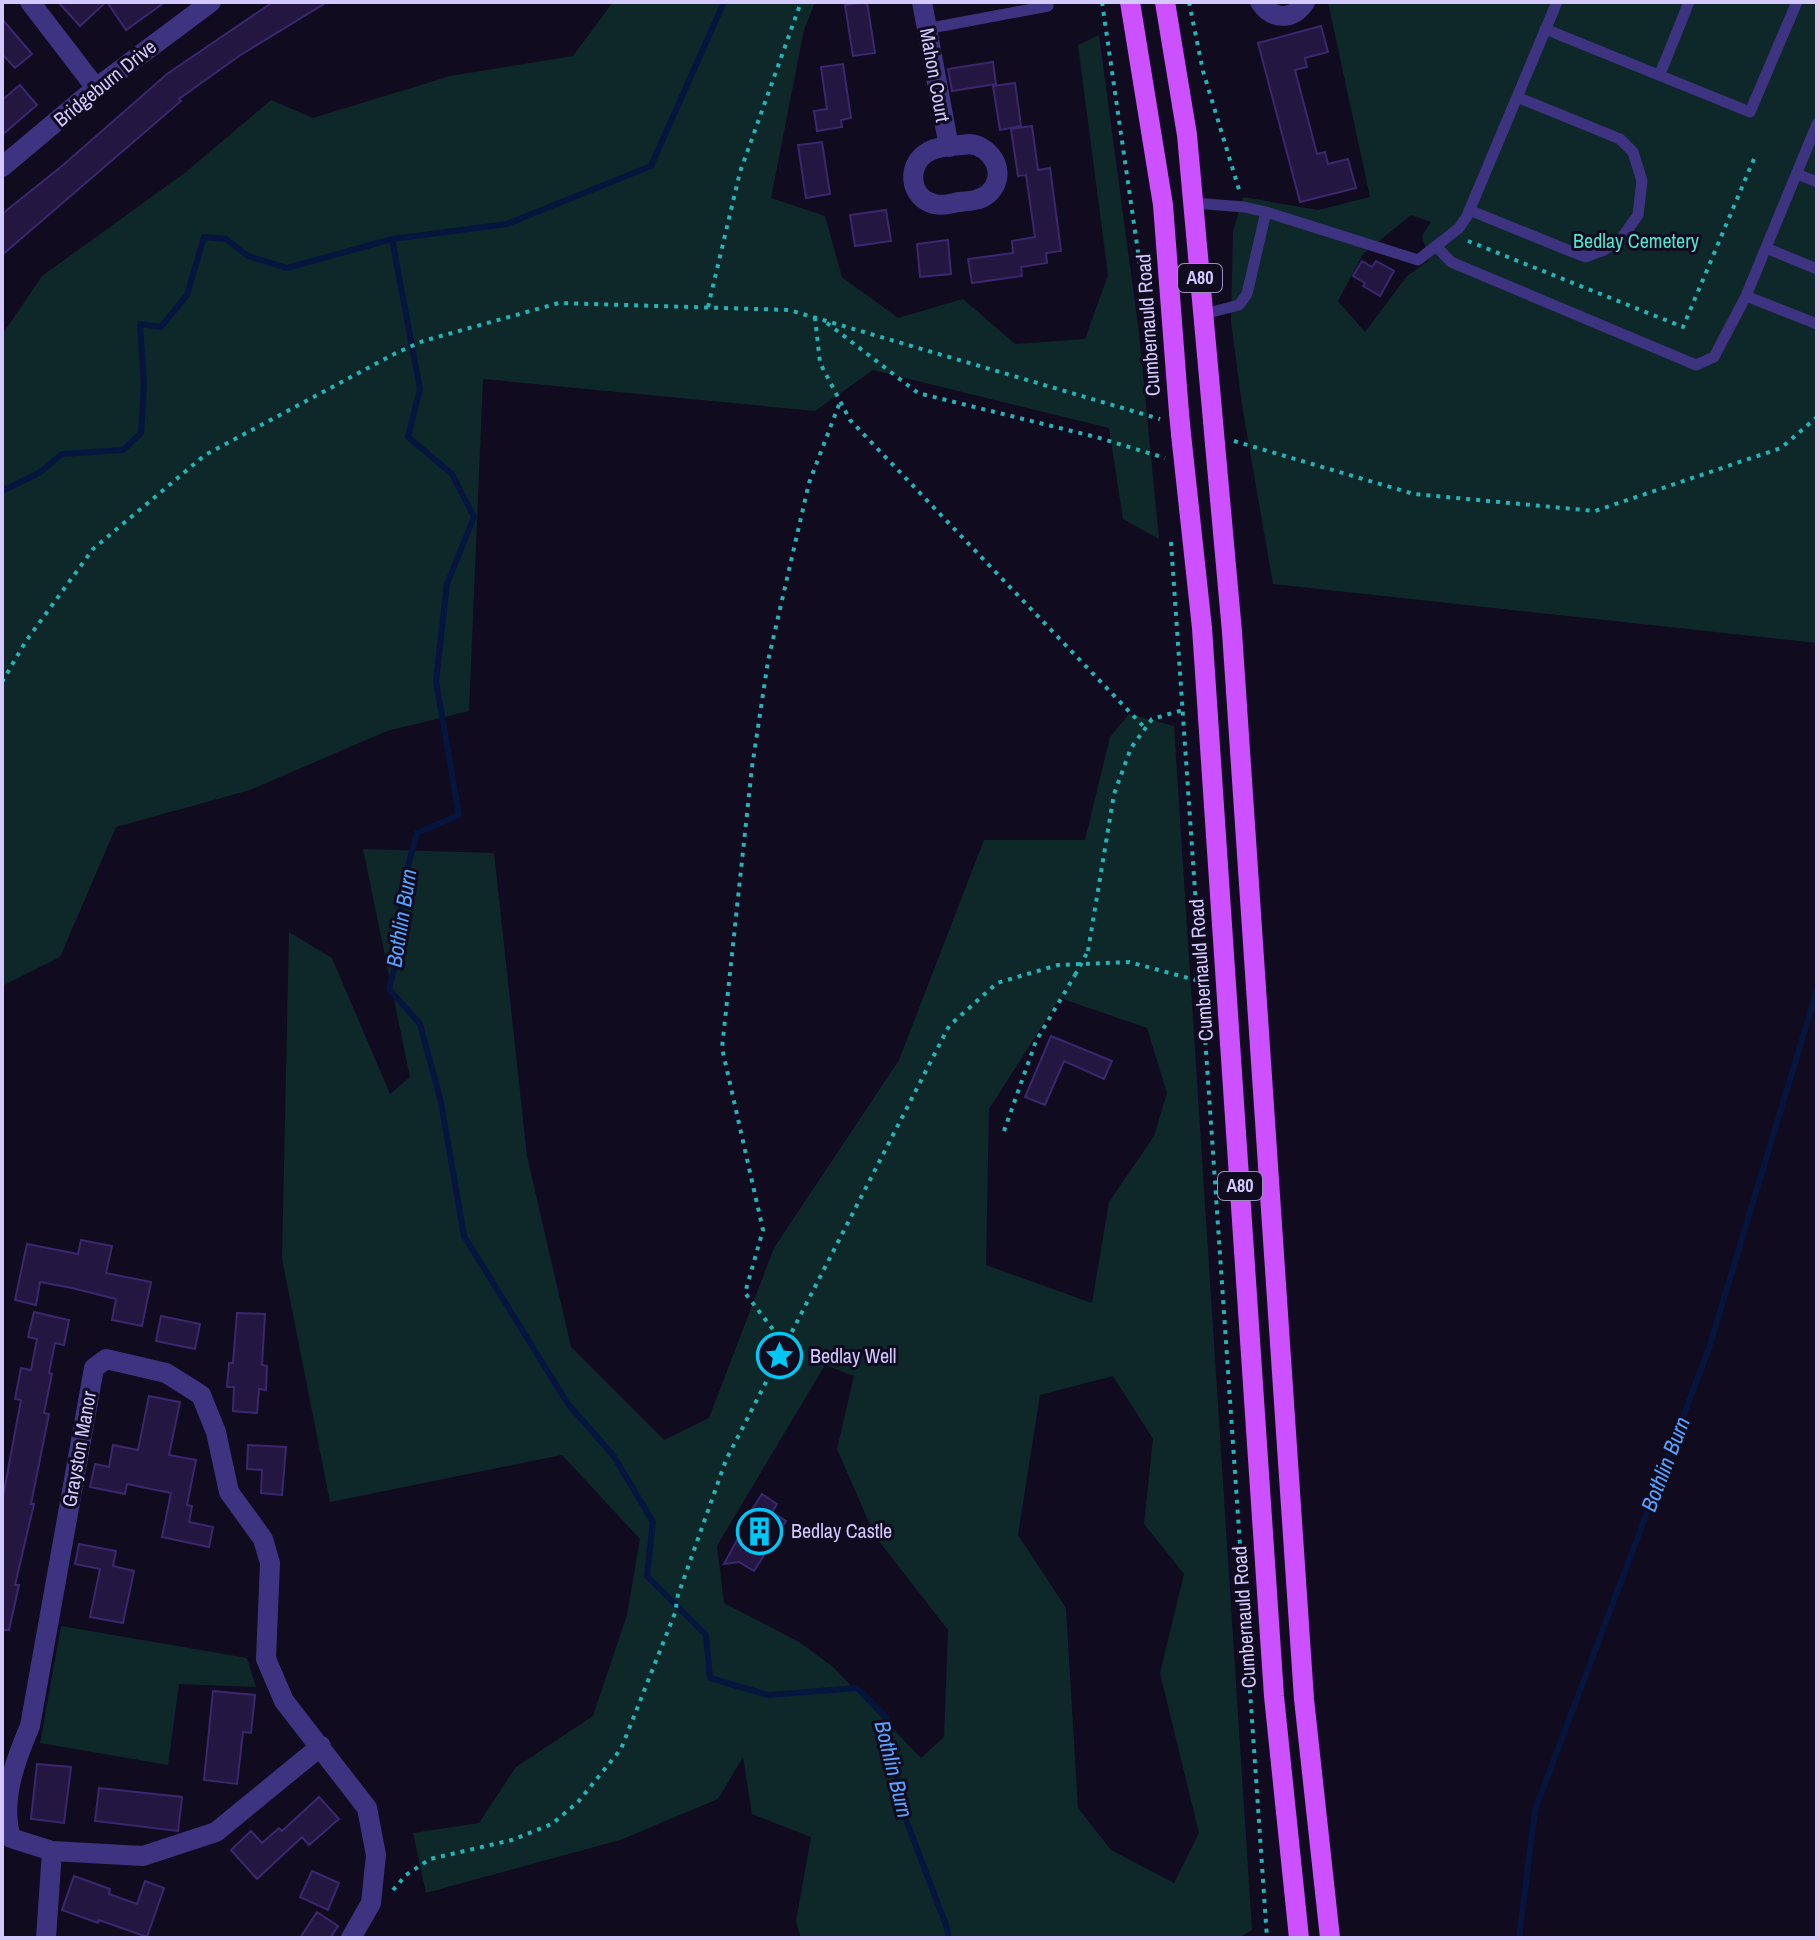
<svg xmlns="http://www.w3.org/2000/svg" width="1819" height="1940" viewBox="0 0 1819 1940" font-family="'Archivo Narrow',sans-serif">
  <style>
    .green { fill: #0e2829; fill-rule: evenodd }
    .lines { fill: none; stroke-linecap: round; stroke-linejoin: round }
    .stream { stroke: #06153d; stroke-width: 6 }
    .building { fill: #231641; stroke: #3b276e; stroke-width: 2 }
    .path { stroke: #27b2b6; stroke-width: 4; stroke-dasharray: 4 6; stroke-linecap: butt }
    .service { stroke: #3d3381; stroke-width: 11 }
    .minor { stroke: #3d3381; stroke-width: 20 }
    .primary { stroke: #cd50ff; stroke-width: 20 }
    .path-bridge { stroke: #27b2b6; stroke-width: 4; stroke-dasharray: 4 6; stroke-linecap: butt }
    .primary-bridge { stroke: #cd50ff; stroke-width: 20 }
    .labels { text-anchor: middle; stroke-width: 6; stroke-linejoin: round; paint-order: stroke }
    .shield { fill: #100b1f; stroke: #9990bc; stroke-width: 2 }
    .shield-label { font-size: 18px; font-weight: bold; fill: #d4c9ff }
    .street-label { font-size: 20px; fill: #d4c9ff; stroke: #100b1f }
    .park-label { font-size: 20px; fill: #50e5cc; stroke: #100b1f }
    .poi-label { font-size: 20px; fill: #d4c9ff; stroke: #100b1f; text-anchor: start }
    .water-label { font-size: 22px; font-style: italic; fill: #57a3ff; stroke: #100b1f }
  </style>
  <rect width="100%" height="100%" fill="#100b1f"/>
  <!-- green -->
  <path class="green" d="M 613,2 L 815,2 L 804,30 L 771,198 L 825,216 L 842,277 L 898,318 L 963,299 L 1015,344 L 1085,339 L 1108,275 L 1078,45 L 1099,35 L 1139,333 L 1159,539 L 1123,519 L 1109,428 L 873,370 L 815,411 L 483,379 L 469,711 L 387,731 L 250,790 L 116,827 L 60,957 L 2,986 L 2,335 L 42,276 L 186,172 L 271,100 L 313,118 L 450,76 L 573,56 Z
    M 1328,2 L 1817,2 L 1817,643 L 1273,584 L 1242,405 L 1231,321 L 1233,232 L 1243,197 L 1318,210 L 1370,197 ZM 1411,215 L 1431,222 L 1422,236 L 1429,260 L 1407,276 L 1365,332 L 1338,301 L 1363,254 Z
    M 1129,714 L 1174,726 L 1252,1930 L 1239,1938 L 801,1938 L 796,1921 L 811,1837 L 752,1814 L 743,1757 L 718,1799 L 620,1840 L 426,1893 L 413,1833 L 479,1823 L 516,1767 L 593,1716 L 627,1615 L 640,1539 L 562,1455 L 330,1502 L 282,1259 L 289,932 L 332,958 L 390,1094 L 410,1077 L 363,849 L 494,853 L 527,1156 L 571,1347 L 664,1440 L 709,1418 L 774,1248 L 899,1060 L 984,840 L 1085,840 L 1110,737 ZM 1060,998 L 1147,1028 L 1167,1093 L 1154,1136 L 1109,1202 L 1092,1303 L 986,1265 L 989,1109 ZM 825,1365 L 854,1376 L 837,1449 L 875,1536 L 948,1630 L 944,1737 L 921,1758 L 833,1667 L 799,1642 L 724,1603 L 717,1546 ZM 1113,1376 L 1153,1439 L 1144,1524 L 1184,1574 L 1160,1673 L 1199,1833 L 1174,1883 L 1111,1850 L 1078,1808 L 1066,1608 L 1018,1535 L 1040,1395 Z
    M 61,1626 L 247,1658 L 256,1687 L 179,1684 L 168,1765 L 40,1743 Z"/>
  <g class="lines">
    <!-- stream -->
    <path class="stream" d="M 392,239 L 420,389 L 408,437 L 452,474 L 474,517 L 447,584 L 436,681 L 459,815 L 417,833 L 402,888 L 398,954 L 389,989 L 420,1024 L 441,1102 L 464,1236 L 568,1404 L 613,1455 L 653,1522 L 647,1576 L 706,1635 L 710,1678 L 768,1695 L 857,1688 L 886,1717 L 903,1812 L 946,1925 L 949,1938
      M 2,491 L 39,473 L 62,454 L 123,450 L 141,433 L 144,385 L 140,324 L 161,327 L 187,295 L 204,237 L 226,239 L 248,256 L 287,268 L 392,239 L 507,224 L 651,166 L 724,2
      M 1519,1938 L 1535,1810 L 1709,1348 L 1817,990"/>
  </g>
  <!-- building -->
  <path class="building" d="M 58,2 L 106,2 L 80,26 Z
    M 107,2 L 165,2 L 126,30 Z
    M 273,2 L 327,2 L 239,56 L 179,99 L 181,101 L 2,255 L 2,214 L 62,166 L 167,74 Z
    M 867,2 L 875,53 L 853,56 L 845,5 Z
    M 2,19 L 32,54 L 15,68 L 2,54 Z
    M 1321,26 L 1328,52 L 1305,58 L 1307,67 L 1295,70 L 1317,154 L 1325,152 L 1328,164 L 1348,159 L 1356,188 L 1300,202 L 1258,43 Z
    M 993,62 L 996,84 L 952,91 L 948,69 Z
    M 843,64 L 851,118 L 841,120 L 842,127 L 817,131 L 814,111 L 827,109 L 821,67 Z
    M 1015,83 L 1021,126 L 1000,130 L 993,86 Z
    M 20,85 L 37,105 L 2,135 L 2,100 Z
    M 1032,126 L 1038,170 L 1050,168 L 1061,251 L 1046,253 L 1047,263 L 1021,267 L 1022,276 L 972,283 L 968,259 L 1013,253 L 1012,241 L 1035,237 L 1026,175 L 1018,176 L 1011,129 Z
    M 822,142 L 830,194 L 806,198 L 798,145 Z
    M 886,210 L 891,241 L 855,246 L 850,215 Z
    M 948,240 L 951,274 L 920,277 L 917,244 Z
    M 1362,261 L 1372,267 L 1376,261 L 1394,271 L 1380,296 L 1363,286 L 1365,283 L 1353,276 Z
    M 1051,1036 L 1112,1061 L 1104,1079 L 1064,1061 L 1045,1105 L 1025,1097 Z
    M 81,1240 L 112,1246 L 106,1273 L 151,1282 L 142,1326 L 112,1320 L 116,1299 L 72,1288 L 40,1282 L 36,1305 L 15,1300 L 27,1244 L 78,1254 Z
    M 34,1312 L 69,1320 L 64,1345 L 55,1343 L 49,1373 L 52,1374 L 44,1413 L 49,1414 L 31,1504 L 34,1504 L 15,1585 L 19,1585 L 9,1630 L 2,1630 L 2,1502 L 21,1400 L 15,1399 L 21,1368 L 31,1370 L 37,1339 L 28,1337 Z
    M 237,1313 L 265,1314 L 262,1365 L 267,1366 L 266,1390 L 259,1389 L 257,1413 L 233,1411 L 234,1387 L 227,1387 L 229,1363 L 233,1363 Z
    M 161,1316 L 200,1324 L 195,1349 L 156,1341 Z
    M 149,1396 L 180,1402 L 169,1455 L 196,1460 L 187,1505 L 192,1506 L 189,1522 L 213,1527 L 209,1547 L 162,1537 L 171,1493 L 127,1484 L 125,1494 L 90,1487 L 95,1464 L 109,1467 L 113,1445 L 138,1450 Z
    M 248,1445 L 286,1447 L 282,1495 L 261,1493 L 262,1470 L 247,1469 Z
    M 762,1494 L 777,1504 L 772,1512 L 786,1521 L 754,1571 L 739,1562 L 724,1564 L 748,1520 L 746,1519 Z
    M 79,1544 L 116,1551 L 113,1566 L 134,1571 L 123,1623 L 90,1617 L 100,1569 L 75,1564 Z
    M 213,1691 L 255,1695 L 251,1733 L 243,1732 L 237,1784 L 204,1780 Z
    M 37,1764 L 71,1767 L 64,1823 L 31,1819 Z
    M 99,1788 L 182,1797 L 178,1831 L 95,1821 Z
    M 319,1797 L 339,1819 L 309,1845 L 302,1837 L 257,1879 L 231,1850 L 251,1831 L 262,1843 L 279,1828 L 282,1831 Z
    M 312,1871 L 339,1883 L 328,1910 L 300,1897 Z
    M 74,1876 L 110,1889 L 109,1894 L 137,1904 L 145,1881 L 164,1888 L 147,1937 L 99,1920 L 98,1923 L 62,1910 Z
    M 317,1912 L 338,1926 L 330,1938 L 300,1938 Z"/>
  <g class="lines">
    <!-- path -->
    <path class="path" d="M 1102,2 L 1153,356
      M 1189,2 L 1203,71 L 1240,193
      M 1468,241 L 1683,327 L 1756,154
      M 708,307 L 740,172 L 801,2
      M 815,317 L 820,363 L 850,420 L 1145,728
      M 827,323 L 918,393 L 1096,437 L 1165,458
      M 1234,441 L 1414,494 L 1595,511 L 1781,448 L 1817,417
      M 1171,542 L 1267,1938
      M 2,682 L 26,641 L 93,549 L 205,455 L 396,353 L 423,341 L 559,303 L 789,310 L 1160,419
      M 1088,951 L 1114,794 L 1131,748 L 1152,719 L 1183,710
      M 1004,1131 L 1036,1041 L 1075,975
      M 785,1345 L 745,1293 L 763,1230 L 722,1048 L 752,767 L 768,661 L 809,483 L 840,402
      M 393,1890 L 406,1875 L 430,1859 L 512,1840 L 552,1824 L 578,1802 L 621,1749 L 675,1613 L 678,1595 L 726,1460 L 949,1026 L 997,983 L 1058,965 L 1129,962 L 1203,982"/>
    <!-- service -->
    <path class="service" d="M 926,29 L 1048,6 L 1047,2
      M 1545,29 L 1750,112 L 1797,2
      M 1660,74 L 1689,2
      M 1817,124 L 1746,296 L 1817,324
      M 1797,174 L 1817,182
      M 1194,203 L 1244,207 L 1266,212 L 1418,260 L 1459,228 L 1467,216 L 1557,2
      M 1469,210 L 1585,257 L 1604,250 L 1621,239 L 1638,215 L 1642,181 L 1633,152 L 1620,139 L 1517,97
      M 1436,246 L 1451,262 L 1696,365 L 1714,357 L 1746,296
      M 1766,248 L 1817,269
      M 1204,314 L 1239,305 L 1247,294 L 1266,212"/>
    <!-- minor -->
    <path class="minor" d="M 30,2 L 96,88
      M 922,2 L 949,147
      M 1260,2 C 1272,20 1293,21 1305,2
      M 970,144 C 994,147 1008,176 988,194 C 979,201 969,201 958,202 C 951,204 942,206 934,204 C 909,198 906,164 928,152 C 939,145 957,146 970,144 Z
      M 2,167 L 96,88 L 211,2
      M 52,1851 L 11,1838 C 0,1801 15,1761 30,1726 L 94,1368 L 106,1359 L 166,1373 L 201,1395 L 216,1432 L 229,1492 L 263,1539 L 270,1563 L 266,1659 L 284,1701 L 367,1808 L 376,1855 L 371,1903 L 351,1938
      M 46,1938 L 52,1851 L 143,1856 L 216,1832 L 321,1746"/>
    <!-- primary -->
    <path class="primary" d="M 1130,2 L 1163,205 L 1179,413
      M 1165,2 L 1187,135 L 1213,421
      M 1181,434 L 1202,628 L 1274,1696 L 1299,1938
      M 1215,444 L 1232,632 L 1304,1699 L 1330,1938"/>
    <!-- path-bridge -->
    <path class="path-bridge" d="M 1075,975 L 1088,951"/>
    <!-- primary-bridge -->
    <path class="primary-bridge" d="M 1179,413 L 1181,434
      M 1213,421 L 1215,444"/>
  </g>
  <!-- icons -->
  <defs>
    <symbol id="sight-ring" viewBox="-11 -11 22 22"><circle r="9.5" fill="#100b1f" stroke="#00c7f4" stroke-width="1.5"/><path d="M0-6L1.8-2.2L6-1.7L2.9 1.2L3.7 5.4L0 3.3L-3.7 5.4L-2.9 1.2L-6-1.7L-1.8-2.2Z" fill="#00c7f4"/></symbol>
    <symbol id="building-ring" viewBox="-11 -11 22 22"><circle r="9.5" fill="#100b1f" stroke="#00c7f4" stroke-width="1.5"/><path d="M-4-6H4V6H1V3H-1V6H-4ZM-2.5-4.3h1.7v1.8h-1.7ZM.8-4.3h1.7v1.8H.8ZM-2.5-1h1.7V.8h-1.7ZM.8-1h1.7V.8H.8Z" fill="#00c7f4"/></symbol>
  </defs>
  <g fill-rule="evenodd">
    <use href="#sight-ring" x="754" y="1330" width="51" height="51"/>
    <use href="#building-ring" x="734" y="1506" width="51" height="51"/>
  </g>
  <g class="labels">
    <!-- shield labels -->
    <g class="shield">
      <rect x="1178" y="264" width="44" height="28" rx="6"/>
      <rect x="1218" y="1172" width="44" height="28" rx="6"/>
    </g>
    <g class="shield-label">
      <text x="1200" y="284">A80</text>
      <text x="1240" y="1192">A80</text>
    </g>
    <!-- street labels -->
    <g class="street-label">
      <text transform="translate(935 75) rotate(80)" y="7">Mahon Court</text>
      <text transform="translate(105 83) rotate(-39)" y="7">Bridgeburn Drive</text>
      <text transform="translate(1148 325) rotate(-94)" y="7">Cumbernauld Road</text>
      <text transform="translate(1201 970) rotate(-94)" y="7">Cumbernauld Road</text>
      <text transform="translate(79 1449) rotate(-80)" y="7">Grayston Manor</text>
      <text transform="translate(1244 1617) rotate(-94)" y="7">Cumbernauld Road</text>
    </g>
    <!-- park labels -->
    <g class="park-label">
      <text x="1636" y="248">Bedlay Cemetery</text>
    </g>
    <!-- poi labels -->
    <g class="poi-label">
      <text x="810" y="1363">Bedlay Well</text>
      <text x="791" y="1538">Bedlay Castle</text>
    </g>
    <!-- water labels -->
    <g class="water-label">
      <text transform="translate(401 918) rotate(-81)" y="8">Bothlin Burn</text>
      <text transform="translate(1665 1464) rotate(-69)" y="8">Bothlin Burn</text>
      <text transform="translate(894 1769) rotate(76)" y="8">Bothlin Burn</text>
    </g>
  </g>
  <!-- border -->
  <rect width="1819" height="1940" fill="none" stroke="#d4c9ff" stroke-width="8"/>
</svg>
